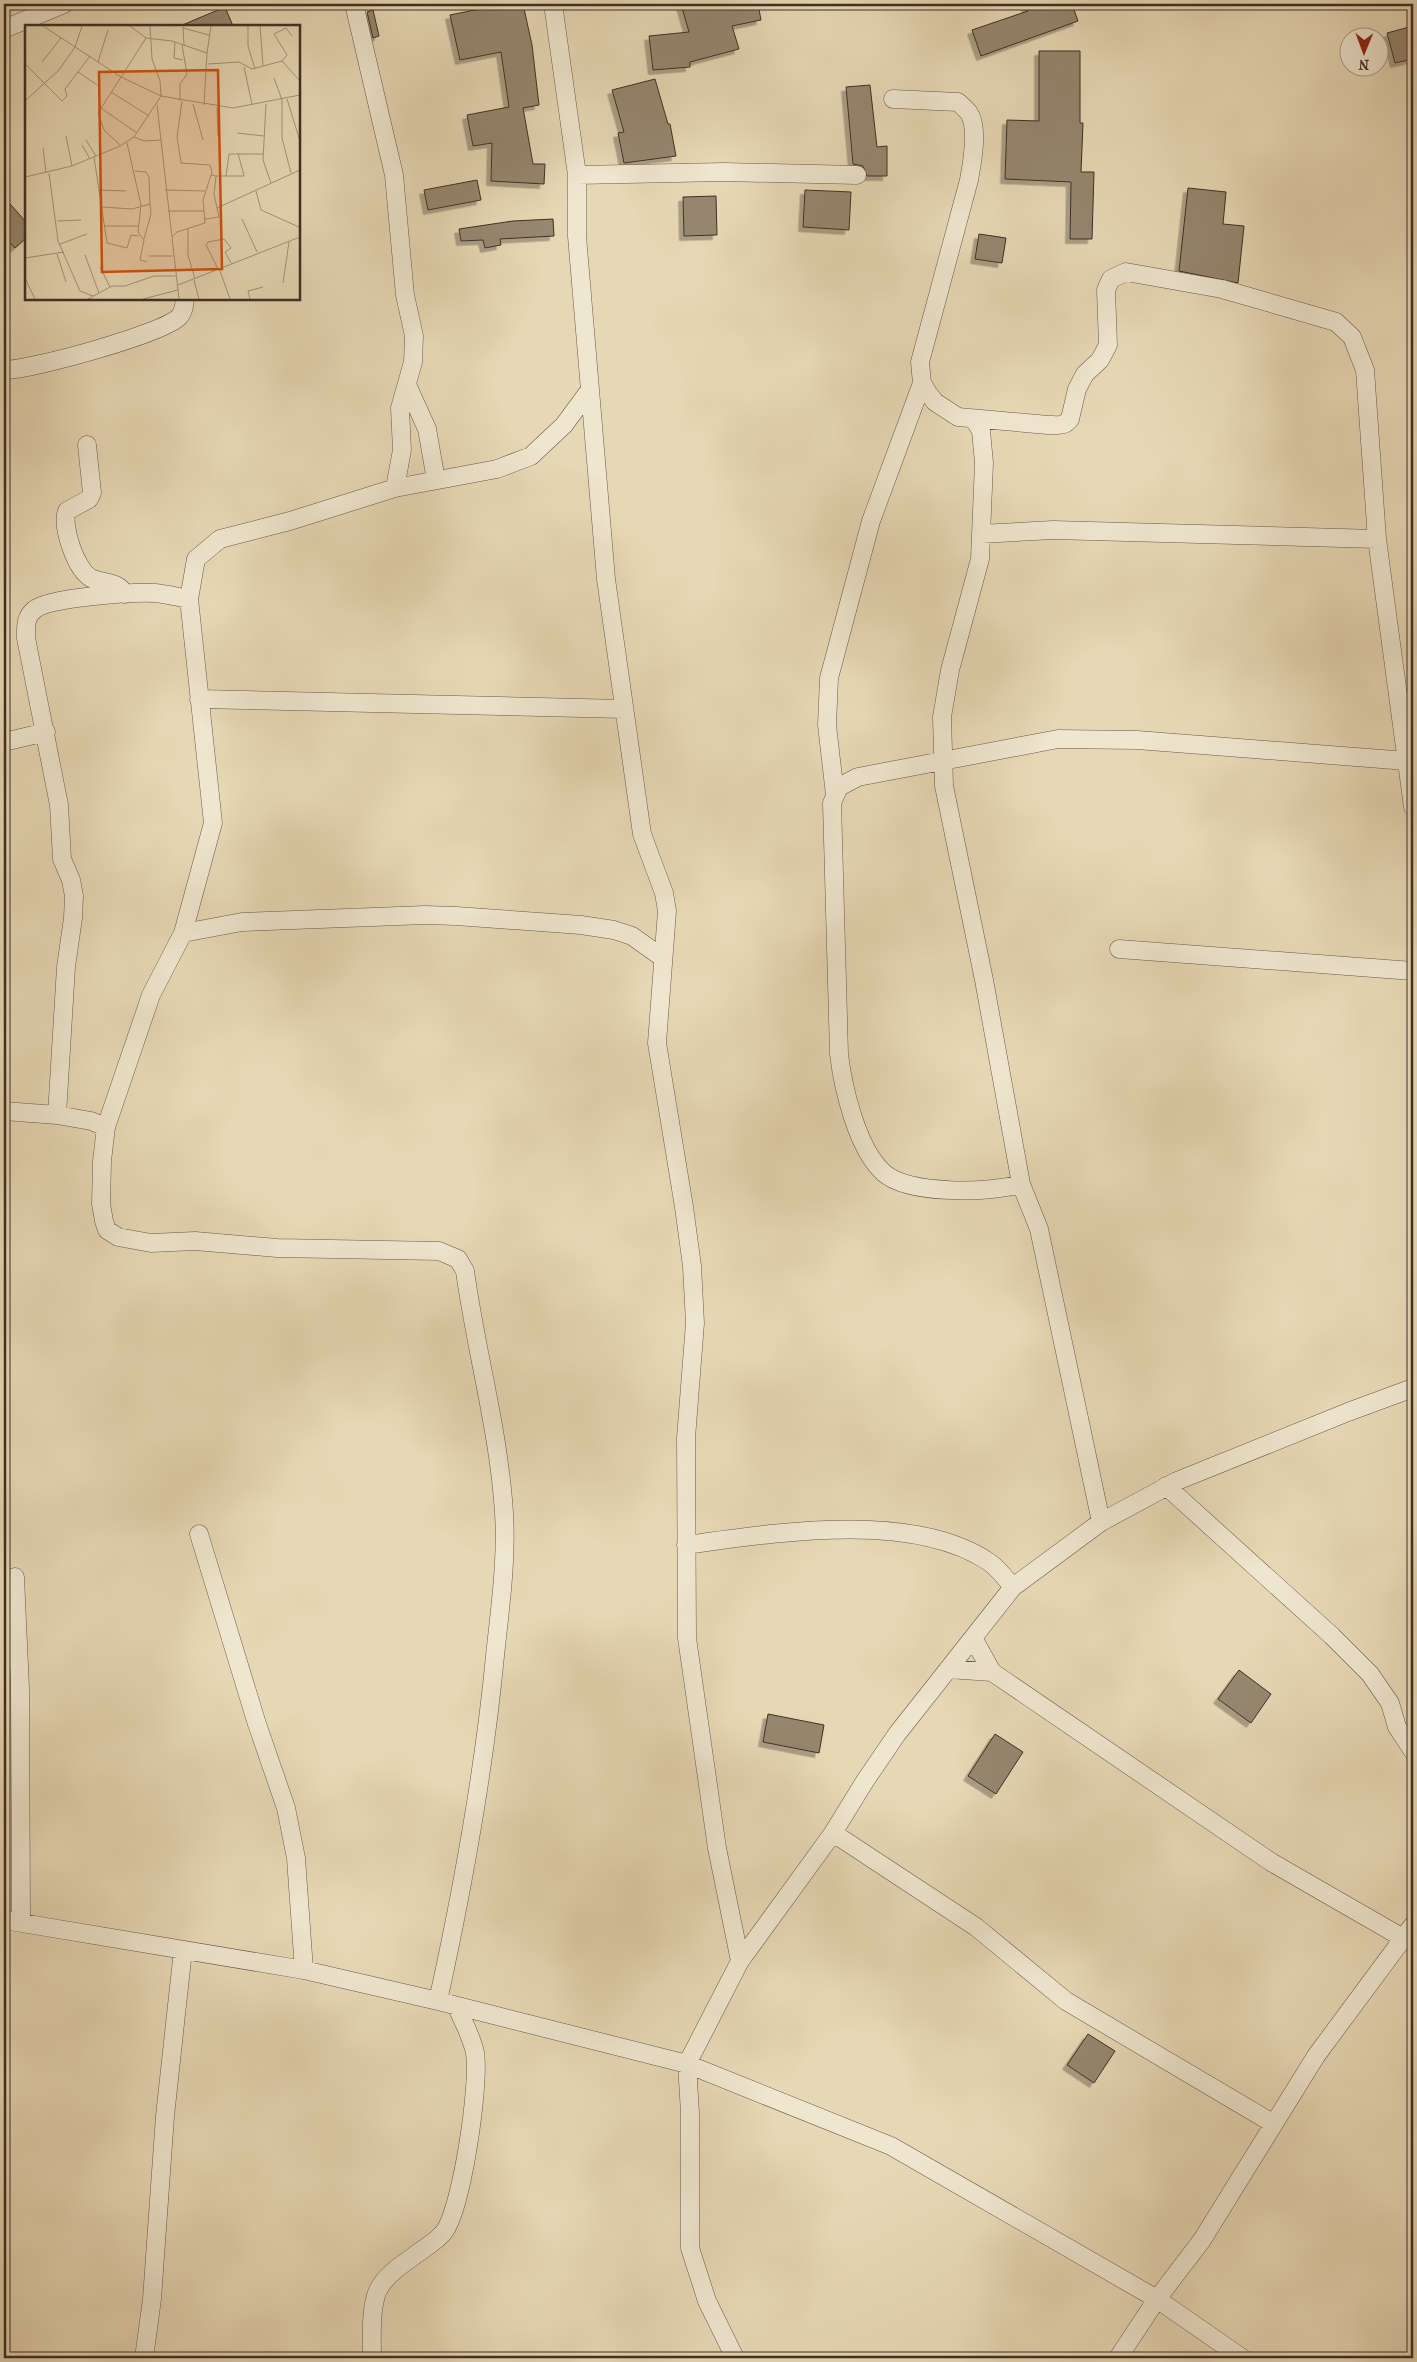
<svg xmlns="http://www.w3.org/2000/svg" width="1417" height="2362" viewBox="0 0 1417 2362" font-family="'IM FELL French Canon',serif">
  <style>
    .building { fill: #968770; stroke: #3e2f26; filter: url(#shadow) }
    .lines { fill: none; stroke-linecap: round; stroke-linejoin: round }
    .minor-casing { stroke: #68594a; stroke-width: 19 }
    .minor { stroke: #efe6cf; stroke-width: 18 }
    .inset-road { fill: none; stroke: #a3947c; stroke-width: 1 }
    .view { fill: #ce5310; fill-opacity: 0.15; stroke: #ce5310; stroke-width: 2.5 }
    .inset-edge { fill: none; stroke: #3e2f26; stroke-width: 2.5 }
  </style>
  <defs>
    <filter id="shadow"><feDropShadow dx="-4.5" dy="4.5" stdDeviation="0" flood-color="#0004"/></filter>
  </defs>
  <rect width="100%" height="100%" fill="#e7d8b5"/>
  <filter id="stains"><feTurbulence type="fractalNoise" baseFrequency=".004" numOctaves="4"/><feColorMatrix values="0 0 0 0 .2 0 0 0 0 .09 0 0 0 0 .02 0 0 0 .5 -.17"/></filter>
  <radialGradient id="worn" r=".72"><stop offset=".6" stop-color="#630" stop-opacity="0"/><stop offset="1" stop-color="#630" stop-opacity=".3"/></radialGradient>
  <!-- building -->
  <path class="building" d="M 504,4 L 523,4 L 532,45 L 539,105 L 523,108 L 533,164 L 545,164 L 544,184 L 491,181 L 492,143 L 473,146 L 467,115 L 509,107 L 501,52 L 460,60 L 450,15 Z
    M 681,4 L 758,4 L 761,20 L 732,26 L 739,49 L 690,62 L 690,67 L 653,70 L 649,36 L 689,32 Z
    M 1025,4 L 1072,4 L 1078,21 L 981,56 L 972,30 L 1028,11 Z
    M 225,7 L 233,26 L 180,26 Z
    M 373,10 L 379,36 L 373,38 L 367,12 Z
    M 1413,26 L 1413,59 L 1395,63 L 1387,33 Z
    M 1039,51 L 1080,51 L 1080,123 L 1083,123 L 1081,172 L 1094,172 L 1092,239 L 1070,239 L 1071,182 L 1005,179 L 1007,120 L 1039,121 Z
    M 655,79 L 668,124 L 670,124 L 676,156 L 624,163 L 618,133 L 624,132 L 612,90 Z
    M 870,85 L 877,147 L 887,146 L 887,176 L 867,176 L 863,166 L 853,164 L 846,87 Z
    M 477,180 L 481,200 L 428,210 L 424,190 Z
    M 1188,188 L 1226,192 L 1223,224 L 1244,226 L 1238,283 L 1179,271 Z
    M 805,190 L 851,192 L 849,230 L 803,227 Z
    M 716,196 L 717,235 L 684,236 L 683,197 Z
    M 4,197 L 26,222 L 26,238 L 15,248 L 4,236 Z
    M 553,219 L 554,236 L 500,239 L 501,245 L 485,248 L 483,240 L 461,241 L 459,229 L 513,221 Z
    M 979,234 L 1006,238 L 1002,263 L 975,259 Z
    M 1239,1670 L 1271,1694 L 1251,1723 L 1218,1699 Z
    M 768,1714 L 824,1725 L 819,1753 L 763,1742 Z
    M 995,1734 L 1023,1752 L 996,1794 L 968,1776 Z
    M 1088,2034 L 1115,2051 L 1094,2083 L 1067,2065 Z"/>
  <g class="lines">
    <defs>
      <path id="minor" d="M 354,4 L 394,175 L 405,295 L 414,336 L 413,362 L 400,408 L 402,450 L 395,488
        M 553,4 L 577,175 L 577,236 L 606,579 L 642,834 L 664,893 L 667,911 L 657,1043 L 684,1207 L 692,1266 L 695,1323 L 686,1438 L 687,1638 L 717,1848 L 740,1961
        M 4,29 L 64,4
        M 893,99 L 958,102 C 961,105 966,109 969,113 C 979,128 972,163 969,180 L 920,362 L 922,383 L 928,393 L 935,402 L 958,417 L 1048,425 C 1057,425 1064,427 1070,419 L 1077,389 L 1085,374 L 1100,360 L 1108,345 L 1106,290 L 1111,279 L 1126,272 L 1222,289 L 1336,322 L 1352,337 L 1365,370 L 1377,539 L 1413,807
        M 577,175 L 724,172 L 857,175
        M 4,370 C 31,370 162,334 179,317 C 184,312 184,305 185,299
        M 408,387 L 427,429 L 436,480
        M 974,419 L 981,431 L 984,463 L 980,559 L 950,670 L 942,717 L 944,786 L 984,980 L 1021,1184 L 1039,1229 L 1101,1522
        M 87,445 L 92,493 L 89,499 L 67,511 C 61,526 76,570 91,578 C 103,584 117,580 125,594
        M 981,534 L 1053,530 L 1377,539
        M 199,699 L 624,709
        M 4,742 L 46,732
        M 835,795 L 827,725 L 829,678 L 871,521 L 922,383
        M 183,933 L 242,922 L 425,915 L 456,916 L 581,925 L 614,930 L 632,936 L 663,958
        M 1119,949 L 1413,971
        M 4,1111 L 57,1115
        M 106,1127 L 91,1121 L 57,1115 L 66,967 L 73,918 L 74,896 L 71,880 L 62,859 L 59,805 L 26,638 C 26,628 25,617 34,610 C 49,597 133,592 155,593 C 166,594 178,597 189,599
        M 1021,1184 C 990,1193 909,1195 884,1173 C 857,1149 843,1088 839,1054 L 832,803 L 839,787 L 858,777 L 1058,739 L 1137,740 L 1407,761
        M 1166,1486 L 1332,1636 L 1370,1674 L 1390,1703 L 1397,1727 L 1413,1751
        M 199,1534 L 257,1724 L 286,1808 L 296,1858 L 304,1970
        M 686,1545 C 774,1533 912,1510 989,1562 C 998,1568 1006,1579 1013,1587
        M 15,1577 L 20,1688 L 21,1921
        M 973,1638 L 992,1672 L 1271,1862 L 1403,1938
        M 948,1669 L 992,1672
        M 833,1833 L 976,1927 L 1066,2001 L 1274,2124
        M 4,1920 L 304,1970 L 438,2001 L 687,2064 L 891,2146 L 1157,2299 L 1242,2358
        M 438,2001 C 463,1887 484,1772 495,1656 C 500,1608 507,1560 504,1513 C 499,1431 476,1352 465,1271 L 458,1259 L 439,1251 L 277,1248 L 195,1241 L 151,1243 L 118,1237 L 107,1230 L 104,1221 L 101,1204 L 102,1161 L 106,1127 L 151,995 L 183,933 L 213,823 L 189,599 L 196,559 L 220,539 L 290,521 L 395,488 L 497,469 L 531,456 L 564,425 L 589,391
        M 144,2358 L 152,2299 L 165,2116 L 183,1950
        M 372,2358 C 372,2339 370,2308 378,2290 C 386,2275 401,2265 414,2256 C 423,2249 437,2241 444,2232 C 462,2208 480,2084 475,2053 C 472,2037 463,2022 457,2007
        M 735,2358 L 707,2301 L 690,2248 L 690,2113 L 687,2064 L 740,1961 L 833,1833 L 865,1781 L 897,1734 L 1013,1587 L 1101,1522 L 1177,1481 L 1348,1412 L 1413,1388
        M 1118,2358 L 1157,2299 L 1202,2240 L 1316,2056 L 1413,1925"/>
    </defs>
    <!-- minor casing -->
    <use href="#minor" class="minor-casing"/>
    <!-- minor -->
    <use href="#minor" class="minor"/>
  </g>
  <!-- overview -->
  <g transform="translate(25 25)">
    <rect width="275" height="275" fill="#e7d8b5"/>
    <path class="inset-road" d="M 18,1 L 96,52 L 136,71 L 208,83 L 275,70M 105,1 L 121,13M 223,1 L 223,21 L 230,44M 235,1 L 238,41M 158,2 L 159,20M 158,3 L 184,10M 150,17 L 149,33 L 158,35M 182,28 L 186,1M 257,36 L 262,30 L 249,9 L 261,3 L 267,11M 17,37 L 36,13M 73,37 L 83,5M 0,39 L 37,76 L 42,71 L 40,64 L 65,31M 183,39 L 214,37 L 227,44 L 257,36 L 275,56M 219,42 L 227,79M 53,47 L 72,60M 249,53 L 257,75 L 257,113 L 266,148M 86,67 L 124,91M 262,74 L 275,116M 0,76 L 34,45 L 50,22 L 57,1M 155,76 L 155,59 L 162,49 L 157,20M 168,79 L 178,115M 241,79 L 238,135 L 246,158M 132,80 L 154,274M 192,82 L 193,111M 76,83 L 112,108M 212,108 L 239,111M 41,111 L 47,141M 109,112 L 119,116 L 136,115M 61,115 L 71,131M 102,118 L 116,180 L 113,207 L 119,215 L 115,235 L 122,237M 57,120 L 65,134M 96,121 L 79,105 L 73,88 L 121,13 L 147,16 L 182,28 L 179,80M 18,123 L 21,148M 69,132 L 82,218 L 102,223 L 106,210 L 114,211M 24,148 L 33,216 L 55,266 L 68,271M 191,151 L 219,151 L 213,128M 201,151 L 204,129 L 238,129M 0,152 L 47,141 L 95,121 L 109,112 L 136,71 L 135,56 L 127,34 L 125,1M 74,165 L 101,166M 140,165 L 180,166M 231,166 L 236,185 L 274,202M 77,182 L 107,184 L 125,179 L 124,152 L 121,147 L 110,146M 192,183 L 275,145M 143,186 L 179,186M 180,194 L 194,192 L 189,169 L 191,151 L 186,150M 217,194 L 232,227M 32,196 L 56,195M 80,201 L 113,201M 163,204 L 163,230 L 170,254M 147,212 L 152,207 L 180,198 L 178,175 L 187,147 L 185,140 L 156,138 L 152,112 L 157,76M 119,214 L 126,189 L 125,179M 35,219 L 62,209M 275,228 L 275,270M 32,229 L 41,257M 60,230 L 74,268M 124,231 L 148,231M 0,233 L 39,227M 75,242 L 85,262M 194,243 L 205,274M 193,244 L 181,220 L 183,217 L 199,214 L 206,223 L 200,227 L 206,238M 0,253 L 10,274M 169,255 L 174,274M 258,258 L 264,217M 153,260 L 275,212 L 275,159M 63,274 L 87,261 L 100,261 L 129,251 L 151,251M 118,274 L 153,265M 225,274 L 223,266 L 238,262"/>
    <path class="view" d="M 193,45 L 197,244 L 77,247 L 74,47 Z"/>
    <rect width="275" height="275" class="inset-edge"/>
  </g>
  <!-- margin -->
  <rect width="1417" height="2362" fill="none" stroke="#e7d8b5" stroke-width="20"/>
  <rect x="5" y="5" width="1407" height="2352" fill="none" stroke="#3e2f26" stroke-width="2.5"/>
  <rect x="10" y="10" width="1397" height="2342" fill="none" stroke="#3e2f26"/>
  <!-- north arrow -->
  <g transform="translate(1364 52) rotate(181)"><circle r="24" fill="#efe6cf" stroke="#a89d8b"/>
  <path d="M0-4L9 19L0 12L-9 19Z" fill="#8f2418"/>
  <text y="-8" font-size="14" font-weight="bold" text-anchor="middle" fill="#3e2f26">N</text>
  </g>
  <rect width="100%" height="100%" filter="url(#stains)"/>
  <rect width="100%" height="100%" fill="url(#worn)"/>
</svg>
